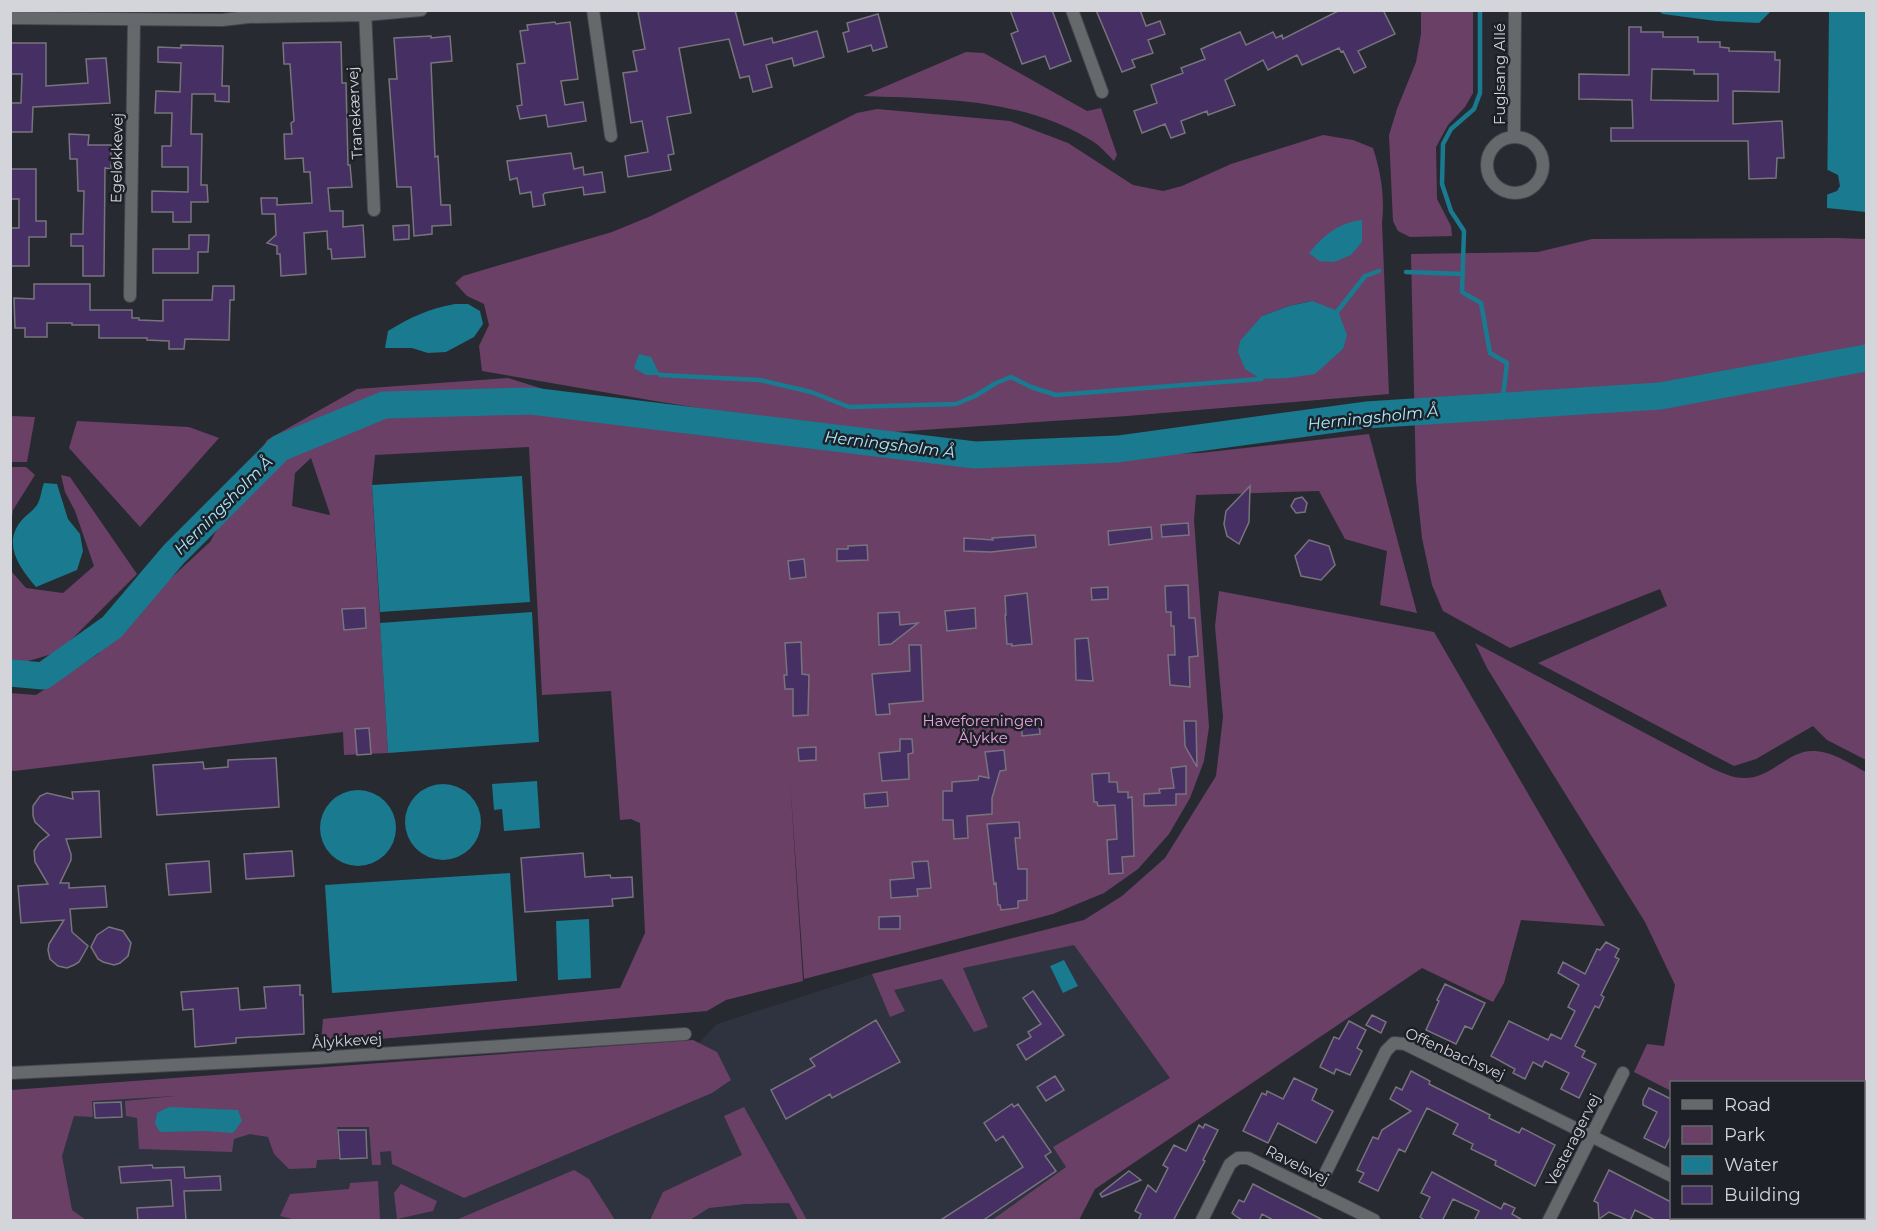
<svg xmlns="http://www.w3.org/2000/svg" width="1877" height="1231" viewBox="0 0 1877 1231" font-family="Montserrat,sans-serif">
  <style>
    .built { fill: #2f323f }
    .green { fill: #6b4067; fill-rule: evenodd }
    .water { fill: #197a90 }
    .pier { fill: #282a31 }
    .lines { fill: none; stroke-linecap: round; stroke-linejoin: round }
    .stream { stroke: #197a90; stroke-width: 4.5 }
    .river { stroke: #197a90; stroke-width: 27 }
    .building { fill: #462f63; stroke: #77747d; stroke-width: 1.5; fill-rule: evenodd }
    .street-casing { stroke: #44454c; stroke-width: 14 }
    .street { stroke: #66696c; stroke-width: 12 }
    .labels { text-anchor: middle; stroke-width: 5; stroke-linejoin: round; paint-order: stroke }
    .street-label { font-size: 15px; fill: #d4d5da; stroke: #1e2027 }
    .park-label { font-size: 15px; fill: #eaa1e2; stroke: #1e2027 }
    .water-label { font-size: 16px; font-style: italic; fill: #a8eafe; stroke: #1e2027 }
  </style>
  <rect width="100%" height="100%" fill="#282a31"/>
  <!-- built -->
  <path class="built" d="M 1084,920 L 1216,1107 L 1095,1189 L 1079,1220 L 11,1220 L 11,1094 L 693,1049 L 717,1024 L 872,974 Z"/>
  <!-- green -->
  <path class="green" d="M 1421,11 L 1473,11 L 1473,93 L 1465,107 L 1448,125 L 1436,147 L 1437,199 L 1451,226 L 1452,236 L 1410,237 L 1398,231 L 1393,221 L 1389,135 L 1397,109 L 1416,62 L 1421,34 Z
    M 966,52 L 984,53 L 1087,111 L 1101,108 L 1117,155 L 1114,161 C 1107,154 1101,147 1094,142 C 1024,98 943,99 863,96 Z
    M 877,109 L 1010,121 L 1068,143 L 1133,185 L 1163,191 L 1182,186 L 1231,164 L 1323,135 L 1353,140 L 1373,148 C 1381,173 1385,197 1382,223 L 1389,394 L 1127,416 L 864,434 L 655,401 L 482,371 L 479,346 L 489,325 L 484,304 L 467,296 L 455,283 L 463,276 L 612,232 L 651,216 L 857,113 ZM 1312,301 L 1343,349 L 1331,358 L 1262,316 L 1289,306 Z
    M 1836,238 L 1866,239 L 1866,760 L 1827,740 L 1813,726 L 1756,759 L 1734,766 L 1538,663 L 1667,606 L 1660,589 L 1510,648 L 1443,611 L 1432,585 L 1422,538 L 1416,481 L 1411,254 L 1538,252 L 1592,239 Z
    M 508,378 L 684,433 L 898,458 L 1032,458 L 1200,453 L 1369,434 L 1417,613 L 1380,605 L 1387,551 L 1345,539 L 1319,491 L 1196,495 L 1194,520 L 1209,727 L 1204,761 L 1190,798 L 1169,834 L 1138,869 L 1104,893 L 1053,914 L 804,979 L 790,780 L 803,981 L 726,1000 L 707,1011 L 321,1044 L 323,1019 L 620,988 L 645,933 L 640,823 L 631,819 L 620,820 L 611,691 L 542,695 L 529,447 L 375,455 L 372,485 L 388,753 L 344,755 L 343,732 L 14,771 L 10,770 L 10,693 L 36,695 L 98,654 L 144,603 L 210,542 L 267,440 L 357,389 ZM 311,458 L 330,514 L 329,515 L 292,506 L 295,473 Z
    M 11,416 L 35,417 L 27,462 L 11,462 Z
    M 77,421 L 189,427 L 219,438 L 140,527 L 69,448 Z
    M 11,467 L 26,467 L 35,475 L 13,510 L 11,524 Z
    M 61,475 L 70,477 L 137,574 L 59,652 L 11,666 L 11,571 L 26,588 L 63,593 L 94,566 L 75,511 L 65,492 Z
    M 1219,591 L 1434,632 L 1605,926 L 1521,920 L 1504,983 L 1493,1002 L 1422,968 L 1095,1189 L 1079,1220 L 992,1220 L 1066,1167 L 1053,1147 L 1170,1078 L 1074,945 L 963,968 L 988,1027 L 974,1032 L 942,979 L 894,990 L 905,1011 L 890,1017 L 872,974 L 1084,920 L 1122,896 L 1165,858 L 1216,776 L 1223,717 L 1215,626 Z
    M 1475,643 L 1711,768 C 1723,773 1734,779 1747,778 C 1773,777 1789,749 1815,751 C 1834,752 1850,764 1866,772 L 1866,1188 L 1864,1186 L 1864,1082 L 1672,1082 L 1671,1091 L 1634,1072 L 1647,1044 L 1664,1046 L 1675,985 L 1645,922 L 1487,668 Z
    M 693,1040 L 717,1052 L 731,1080 L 712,1093 L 464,1198 L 392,1164 L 391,1151 L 380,1152 L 381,1165 L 372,1165 L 369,1127 L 337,1127 L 339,1159 L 317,1160 L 316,1168 L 289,1169 L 274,1154 L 268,1137 L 250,1134 L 234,1139 L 232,1152 L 139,1149 L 137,1118 L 126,1116 L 125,1101 L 175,1096 L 92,1101 L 93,1117 L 74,1116 L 62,1156 L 72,1210 L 86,1220 L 11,1220 L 11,1090 Z
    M 744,1107 L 807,1220 L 798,1220 L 789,1203 L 745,1204 L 709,1208 L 690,1220 L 650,1220 L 663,1192 L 742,1155 L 724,1116 Z
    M 574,1170 L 589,1179 L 615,1220 L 456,1220 Z
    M 378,1181 L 380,1220 L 296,1220 L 280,1216 L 290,1194 L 349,1189 L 350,1183 Z
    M 401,1184 L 437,1201 L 433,1211 L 397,1219 L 394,1193 Z"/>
  <!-- water -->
  <path class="water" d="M 1771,11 L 1759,23 L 1716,21 L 1663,14 L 1658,11 Z
    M 1829,11 L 1866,11 L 1866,212 L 1827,208 Z
    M 1362,220 L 1362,242 L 1351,255 L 1334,262 L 1319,261 L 1309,253 C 1324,235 1338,223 1362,220 Z
    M 1312,301 L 1338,311 L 1347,335 L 1343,349 L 1315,374 L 1287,378 L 1261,379 L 1245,369 L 1238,352 L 1240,341 L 1262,316 L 1289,306 Z
    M 455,304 L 468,304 L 480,311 L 483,324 L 474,337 L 446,352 L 428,353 L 412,348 L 385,348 L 388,331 C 411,317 428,309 455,304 Z
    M 639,354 L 651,357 L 660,375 L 646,375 L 634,368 Z
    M 522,476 L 530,602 L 380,612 L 372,485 Z
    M 44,483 L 57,484 L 68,519 L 80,534 L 83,551 L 77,570 L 36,587 C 20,568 2,545 21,521 C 26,515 33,511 37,505 C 41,499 41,490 44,483 Z
    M 532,612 L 539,742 L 388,753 L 380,623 Z
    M 537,781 L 540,828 L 504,831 L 502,809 L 494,810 L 492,784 Z
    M405 822a38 38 0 1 1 76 0a38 38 0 1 1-76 0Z
    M320 828a38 38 0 1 1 76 0a38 38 0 1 1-76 0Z
    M 510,873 L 517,981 L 332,993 L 325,885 Z
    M 589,919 L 591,978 L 558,980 L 556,921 Z
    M 1064,960 L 1078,986 L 1063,993 L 1050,966 Z
    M 169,1107 L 238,1110 L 242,1121 L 233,1133 L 206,1131 L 160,1132 L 155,1124 L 157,1113 Z"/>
  <!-- pier -->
  <path class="pier" d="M 1828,170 L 1838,175 L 1840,186 L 1837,191 L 1826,195 L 1824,194 L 1825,171 Z"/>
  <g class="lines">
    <!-- stream -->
    <path class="stream" d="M 1480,10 L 1480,93 L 1474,109 L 1451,129 L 1443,144 L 1442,184 L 1451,211 L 1464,231 L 1462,292 L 1481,303 L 1490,353 L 1507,363 L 1502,406
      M 1406,272 L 1463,274
      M 1336,313 L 1365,276 L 1379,271
      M 660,375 L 760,380 L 811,392 L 849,407 L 956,404 L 975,396 L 996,383 L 1011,377 L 1031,387 L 1056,395 L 1261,379 L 1264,376"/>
    <!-- river -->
    <path class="river" d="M 10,673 L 43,676 L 112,627 L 174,554 L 280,448 L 384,405 L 531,401 L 975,455 L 1118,449 L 1366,415 L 1660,396 L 1866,358"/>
  </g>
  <!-- building -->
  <path class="building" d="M 645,10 L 735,10 L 744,45 L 772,38 L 773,43 L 817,31 L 824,57 L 794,66 L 792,58 L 766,65 L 772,87 L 753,92 L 749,76 L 740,78 L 729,39 L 679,48 L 691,113 L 667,117 L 674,154 L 668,155 L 671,170 L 628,177 L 625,156 L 648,152 L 642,121 L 631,123 L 623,73 L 637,71 L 633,51 L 645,49 L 638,12 Z
    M 1010,10 L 1052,10 L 1071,61 L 1050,69 L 1045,56 L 1022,64 L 1011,34 L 1018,31 Z
    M 1096,10 L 1140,10 L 1146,26 L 1160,21 L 1165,34 L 1148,40 L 1153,53 L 1132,60 L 1135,67 L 1122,72 Z
    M 1340,10 L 1383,10 L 1395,34 L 1358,51 L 1366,67 L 1354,73 L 1343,51 L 1341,52 L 1339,48 L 1302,65 L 1297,55 L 1268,70 L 1263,60 L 1225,80 L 1235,105 L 1208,115 L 1207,111 L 1181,121 L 1185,133 L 1171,138 L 1165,124 L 1142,133 L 1134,111 L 1157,103 L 1151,85 L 1183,73 L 1181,68 L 1205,59 L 1201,49 L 1240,32 L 1246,45 L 1273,32 L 1276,38 L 1282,35 L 1283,39 Z
    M 878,14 L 887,47 L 873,51 L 871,45 L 848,52 L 843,33 L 849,31 L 847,23 Z
    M 555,22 L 556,24 L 570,22 L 578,79 L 561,81 L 565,105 L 583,102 L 586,121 L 548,127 L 546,115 L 520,119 L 517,106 L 522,105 L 517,64 L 525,63 L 520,31 L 528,30 L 527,25 Z
    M 1629,27 L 1641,27 L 1641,32 L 1663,32 L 1663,37 L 1698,37 L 1698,42 L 1720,42 L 1720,47 L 1729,48 L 1729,51 L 1775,52 L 1775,60 L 1780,60 L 1779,92 L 1733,91 L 1733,124 L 1782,121 L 1784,158 L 1777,158 L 1776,178 L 1749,179 L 1748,141 L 1611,141 L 1611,128 L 1633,128 L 1632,100 L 1579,99 L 1579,74 L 1629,75 ZM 1652,69 L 1694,70 L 1694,74 L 1718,74 L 1718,101 L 1651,100 Z
    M 431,36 L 431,38 L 450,36 L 452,61 L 431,63 L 435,157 L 438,156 L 441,205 L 450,205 L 451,225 L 432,226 L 432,234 L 414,236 L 411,187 L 397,187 L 389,79 L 397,79 L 394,38 Z
    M 341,42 L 342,83 L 346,83 L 348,165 L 350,165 L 352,187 L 328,188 L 330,211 L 343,211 L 343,227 L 363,225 L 365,257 L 332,259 L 331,249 L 328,249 L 327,231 L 304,233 L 306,274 L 281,276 L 280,254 L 277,254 L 277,246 L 267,243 L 276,235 L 275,214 L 262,214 L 261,198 L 277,198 L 277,205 L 312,203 L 310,172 L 304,172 L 303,158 L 285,159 L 284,134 L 292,134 L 291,123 L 294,121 L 290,64 L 284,64 L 283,43 Z
    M 10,43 L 46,43 L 46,86 L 88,83 L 86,59 L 106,58 L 110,103 L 33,107 L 32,132 L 10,132 L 10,103 L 21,103 L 22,74 L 11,74 Z
    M 181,45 L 223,46 L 222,86 L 229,86 L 229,102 L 215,101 L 215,94 L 192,94 L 191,134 L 202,134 L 201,185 L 207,185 L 208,202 L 191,202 L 191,222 L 173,222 L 173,212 L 152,212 L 152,191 L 188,192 L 188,167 L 162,167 L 162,146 L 171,146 L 172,113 L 155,113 L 156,91 L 180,92 L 181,63 L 158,62 L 158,47 L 181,48 Z
    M 69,134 L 89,135 L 88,145 L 111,145 L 111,169 L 105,168 L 104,276 L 83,276 L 83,246 L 71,246 L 71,234 L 83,234 L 84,191 L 78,191 L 77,159 L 70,159 Z
    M 571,153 L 574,169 L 583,167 L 584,175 L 602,172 L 605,192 L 584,195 L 583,187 L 545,193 L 543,195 L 545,205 L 533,207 L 531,192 L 520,194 L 517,178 L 510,180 L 507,161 Z
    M 10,169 L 36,169 L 36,221 L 46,221 L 46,237 L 29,237 L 29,266 L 10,266 L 10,228 L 19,228 L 19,199 L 10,199 Z
    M 409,225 L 409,239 L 394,240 L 393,226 Z
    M 189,235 L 209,235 L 208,252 L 198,252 L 198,273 L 153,273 L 153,249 L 189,249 Z
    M 34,284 L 90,284 L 90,310 L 132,310 L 132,318 L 139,318 L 139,320 L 163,321 L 163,300 L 212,300 L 213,286 L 234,286 L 234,300 L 230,300 L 229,340 L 185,339 L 184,349 L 169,349 L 169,341 L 147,340 L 147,338 L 99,338 L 99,325 L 72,325 L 72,323 L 47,323 L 47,337 L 25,337 L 25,328 L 15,328 L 14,298 L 34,299 Z
    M 1250,486 L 1249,522 L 1239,544 L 1227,536 L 1224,524 L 1226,511 Z
    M 1302,497 L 1307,503 L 1305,512 L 1296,513 L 1291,506 L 1295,499 Z
    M 1188,523 L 1189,535 L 1162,537 L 1161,525 Z
    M 1151,527 L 1152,539 L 1109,545 L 1108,531 Z
    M 1035,535 L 1036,547 L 991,552 L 964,551 L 964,538 L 993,540 L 992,538 Z
    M 1309,540 L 1329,546 L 1335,565 L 1321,580 L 1301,576 L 1295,556 Z
    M 867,545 L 868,560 L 837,561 L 837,549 L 848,549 L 848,546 Z
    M 804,559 L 806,577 L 790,579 L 788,561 Z
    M 1188,585 L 1189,618 L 1195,618 L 1198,656 L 1189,657 L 1190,687 L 1170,685 L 1168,655 L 1175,655 L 1174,626 L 1171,626 L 1171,612 L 1166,612 L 1165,586 Z
    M 1108,587 L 1108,599 L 1092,600 L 1091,588 Z
    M 1027,593 L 1032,644 L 1012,646 L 1012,644 L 1007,644 L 1005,615 L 1006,615 L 1005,596 Z
    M 365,608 L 366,628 L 344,630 L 342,609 Z
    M 975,608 L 976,628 L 947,631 L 945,611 Z
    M 899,612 L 900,625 L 918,623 L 891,644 L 879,645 L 878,613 Z
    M 1088,638 L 1093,681 L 1076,680 L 1075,639 Z
    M 801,642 L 802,674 L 809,675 L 808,715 L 793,716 L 793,689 L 785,689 L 784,675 L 787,675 L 785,643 Z
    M 909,645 L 921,645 L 923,701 L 889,704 L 890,714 L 876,715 L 872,674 L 910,671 Z
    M 1184,721 L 1196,721 L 1197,767 L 1185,746 Z
    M 1039,723 L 1040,734 L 1022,736 L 1022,724 Z
    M 369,728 L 371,754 L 357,755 L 355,729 Z
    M 900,739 L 912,739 L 913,753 L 908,754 L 909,779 L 882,781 L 879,753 L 900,751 Z
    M 816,747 L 816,760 L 799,761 L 798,748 Z
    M 1004,750 L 1006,770 L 1000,771 L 992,798 L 992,814 L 967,816 L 968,838 L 954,839 L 953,820 L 943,820 L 943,791 L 952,791 L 952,782 L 978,780 L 979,776 L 989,778 L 985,752 Z
    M 276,758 L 279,807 L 157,815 L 153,765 L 203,762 L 204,769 L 228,767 L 228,760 Z
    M 1186,766 L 1186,794 L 1176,794 L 1176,805 L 1144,806 L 1144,794 L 1160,793 L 1159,789 L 1174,788 L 1171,768 Z
    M 1109,773 L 1109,782 L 1117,782 L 1118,792 L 1128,792 L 1128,798 L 1132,797 L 1134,856 L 1122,857 L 1123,873 L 1109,874 L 1107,840 L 1117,839 L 1115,805 L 1098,806 L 1097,802 L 1094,802 L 1092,774 Z
    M 99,791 L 101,837 L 66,839 L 71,854 L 71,860 L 60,883 L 69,883 L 69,888 L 105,886 L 107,907 L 70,909 L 72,932 L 88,946 L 79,962 L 74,965 L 67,968 L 58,966 L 50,959 L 48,950 L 49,944 L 64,920 L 21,923 L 18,886 L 48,884 L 35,862 L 34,851 L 39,843 L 49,835 L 35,822 L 33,816 L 33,806 L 40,796 L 47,793 L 73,799 L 72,792 Z
    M 887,792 L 888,806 L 865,808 L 864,794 Z
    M 1019,822 L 1020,838 L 1015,838 L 1018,869 L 1027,869 L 1027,900 L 1018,901 L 1018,908 L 1001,910 L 1000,905 L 998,905 L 996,883 L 994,884 L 987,824 Z
    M 292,851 L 294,876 L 246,879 L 244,854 Z
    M 583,853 L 585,877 L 610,875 L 611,878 L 632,877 L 633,897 L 612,899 L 613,906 L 525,912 L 521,858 Z
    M 209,861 L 211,892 L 169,895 L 166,864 Z
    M 928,861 L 931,888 L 917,889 L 918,896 L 891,898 L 890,880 L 914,878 L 912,862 Z
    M 900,916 L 900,929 L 879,929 L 879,917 Z
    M 109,927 L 123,931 L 131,943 L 128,956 L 120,963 L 114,965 L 103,962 L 98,959 L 91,947 L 97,935 Z
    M 1606,942 L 1619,949 L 1615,957 L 1619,959 L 1601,995 L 1604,997 L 1599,1008 L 1595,1006 L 1575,1046 L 1585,1051 L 1582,1057 L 1596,1064 L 1579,1098 L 1561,1089 L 1569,1073 L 1545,1061 L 1542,1067 L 1533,1062 L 1525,1079 L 1513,1073 L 1515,1069 L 1491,1056 L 1509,1021 L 1548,1040 L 1551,1034 L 1561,1039 L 1575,1011 L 1568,1007 L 1579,985 L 1558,973 L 1563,962 L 1585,974 L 1597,949 L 1600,950 Z
    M 1445,984 L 1485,1003 L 1472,1029 L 1465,1026 L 1456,1044 L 1426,1030 L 1439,1001 L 1437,1000 Z
    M 300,985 L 300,995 L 303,995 L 304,1034 L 236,1038 L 236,1043 L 195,1047 L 193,1009 L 183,1010 L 181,992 L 238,988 L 240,1010 L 266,1008 L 264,987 Z
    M 1033,991 L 1064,1035 L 1026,1060 L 1017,1045 L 1031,1037 L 1028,1032 L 1041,1024 L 1023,998 Z
    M 1372,1015 L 1386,1022 L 1381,1033 L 1366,1025 Z
    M 876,1020 L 900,1062 L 832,1098 L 830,1094 L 786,1119 L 771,1090 L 815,1066 L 810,1059 Z
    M 1349,1021 L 1366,1030 L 1357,1048 L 1362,1051 L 1350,1075 L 1336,1069 L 1334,1074 L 1320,1067 L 1334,1037 L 1339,1039 Z
    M 1411,1071 L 1430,1081 L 1429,1084 L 1490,1115 L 1489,1118 L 1519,1133 L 1522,1128 L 1555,1145 L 1535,1186 L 1495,1165 L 1496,1161 L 1471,1149 L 1473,1144 L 1453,1134 L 1458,1124 L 1427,1108 L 1405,1152 L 1399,1149 L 1378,1191 L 1359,1182 L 1364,1173 L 1357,1170 L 1373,1137 L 1378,1139 L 1382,1130 L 1411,1111 L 1390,1099 L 1396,1087 L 1402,1090 Z
    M 1055,1076 L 1064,1090 L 1046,1101 L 1037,1087 Z
    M 1294,1078 L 1317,1089 L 1312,1100 L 1333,1111 L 1316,1143 L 1278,1123 L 1268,1143 L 1243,1131 L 1262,1093 L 1266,1095 L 1267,1091 L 1283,1099 Z
    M 1649,1088 L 1671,1099 L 1671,1135 L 1665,1148 L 1644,1138 L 1657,1112 L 1643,1105 L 1643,1100 Z
    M 121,1102 L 122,1117 L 95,1118 L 94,1103 Z
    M 1012,1104 L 1014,1107 L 1018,1104 L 1051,1152 L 1045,1156 L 1056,1171 L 982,1221 L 939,1221 L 1023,1167 L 1003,1136 L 996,1141 L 984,1123 Z
    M 1205,1124 L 1218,1130 L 1203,1160 L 1205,1161 L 1173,1221 L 1138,1221 L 1141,1214 L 1135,1211 L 1148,1185 L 1156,1192 L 1168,1168 L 1163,1165 L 1174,1145 L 1186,1151 L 1199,1125 L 1203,1128 Z
    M 338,1130 L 366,1130 L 367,1158 L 340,1159 Z
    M 152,1165 L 153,1168 L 184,1167 L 185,1178 L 220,1176 L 221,1190 L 184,1191 L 186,1221 L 138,1221 L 137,1208 L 173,1206 L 171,1180 L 121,1183 L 119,1167 Z
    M 1609,1170 L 1671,1202 L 1671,1221 L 1657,1221 L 1635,1210 L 1630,1221 L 1609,1212 L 1599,1219 L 1598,1203 L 1594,1201 Z
    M 1129,1171 L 1141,1180 L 1102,1197 L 1100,1194 Z
    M 1432,1172 L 1501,1209 L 1504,1203 L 1515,1208 L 1512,1214 L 1524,1221 L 1474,1221 L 1479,1211 L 1453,1199 L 1442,1221 L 1426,1221 L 1420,1217 L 1430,1197 L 1421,1193 Z
    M 1253,1184 L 1272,1194 L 1325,1221 L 1275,1221 L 1262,1214 L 1259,1221 L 1244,1221 L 1237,1217 L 1232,1213 L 1239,1200 L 1244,1202 Z"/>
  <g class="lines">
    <defs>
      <path id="street" d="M 365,10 L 374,210
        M 593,10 L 611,136
        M 1072,10 L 1102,92
        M 10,18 L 222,20 L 248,17 L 365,15 L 421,10
        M 1514,137 L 1515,10
        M1487 165a28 28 0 1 1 56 0a28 28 0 1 1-56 0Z
        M 130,296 L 134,20
        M 10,1073 L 317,1058 L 685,1034
        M 1316,1192 L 1386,1051 L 1394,1043 L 1405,1044 L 1672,1176
        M 1754,1218 L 1760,1220
        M 1202,1220 L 1230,1164 L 1238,1158 L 1248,1158 L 1374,1220
        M 1549,1220 L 1623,1073"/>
    </defs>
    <!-- street casing -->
    <use href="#street" class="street-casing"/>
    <!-- street -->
    <use href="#street" class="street"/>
  </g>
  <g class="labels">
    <!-- street labels -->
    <g class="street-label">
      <text transform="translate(1500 74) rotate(-90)" y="5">Fuglsang Allé</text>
      <text transform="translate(355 113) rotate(-93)" y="5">Tranekærvej</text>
      <text transform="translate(117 158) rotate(-89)" y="5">Egeløkkevej</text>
      <text transform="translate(347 1041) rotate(-4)" y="5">Ålykkevej</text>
      <text transform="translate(1455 1054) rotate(24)" y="5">Offenbachsvej</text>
      <text transform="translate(1573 1140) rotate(-63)" y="5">Vesteragervej</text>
      <text transform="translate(1297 1165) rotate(27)" y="5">Ravelsvej</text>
    </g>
    <!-- park labels -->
    <g class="park-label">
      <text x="983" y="726">Haveforeningen<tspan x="983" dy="17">Ålykke</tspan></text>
    </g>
    <!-- water labels -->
    <g class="water-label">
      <text transform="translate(1373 417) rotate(-6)" y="6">Herningsholm Å</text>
      <text transform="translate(890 444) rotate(7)" y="6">Herningsholm Å</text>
      <text transform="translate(223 505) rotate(-45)" y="6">Herningsholm Å</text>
    </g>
  </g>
  <!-- border -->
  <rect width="1877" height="1231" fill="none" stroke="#d4d5da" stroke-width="24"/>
  <!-- legend -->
  <rect x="1670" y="1081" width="195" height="138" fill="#1e2027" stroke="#67686f" stroke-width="1.5"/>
  <rect x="1682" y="1100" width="30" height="9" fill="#66696c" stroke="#67686f" stroke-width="1.5"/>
  <text x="1724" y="1111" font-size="18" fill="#d4d5da">Road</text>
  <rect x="1682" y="1126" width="30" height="18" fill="#6b4067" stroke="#67686f" stroke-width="1.5"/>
  <text x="1724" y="1141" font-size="18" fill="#d4d5da">Park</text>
  <rect x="1682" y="1156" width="30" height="18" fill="#197a90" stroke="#67686f" stroke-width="1.5"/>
  <text x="1724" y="1171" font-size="18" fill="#d4d5da">Water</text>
  <rect x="1682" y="1186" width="30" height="18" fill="#462f63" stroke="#67686f" stroke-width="1.5"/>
  <text x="1724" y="1201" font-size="18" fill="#d4d5da">Building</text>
</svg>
